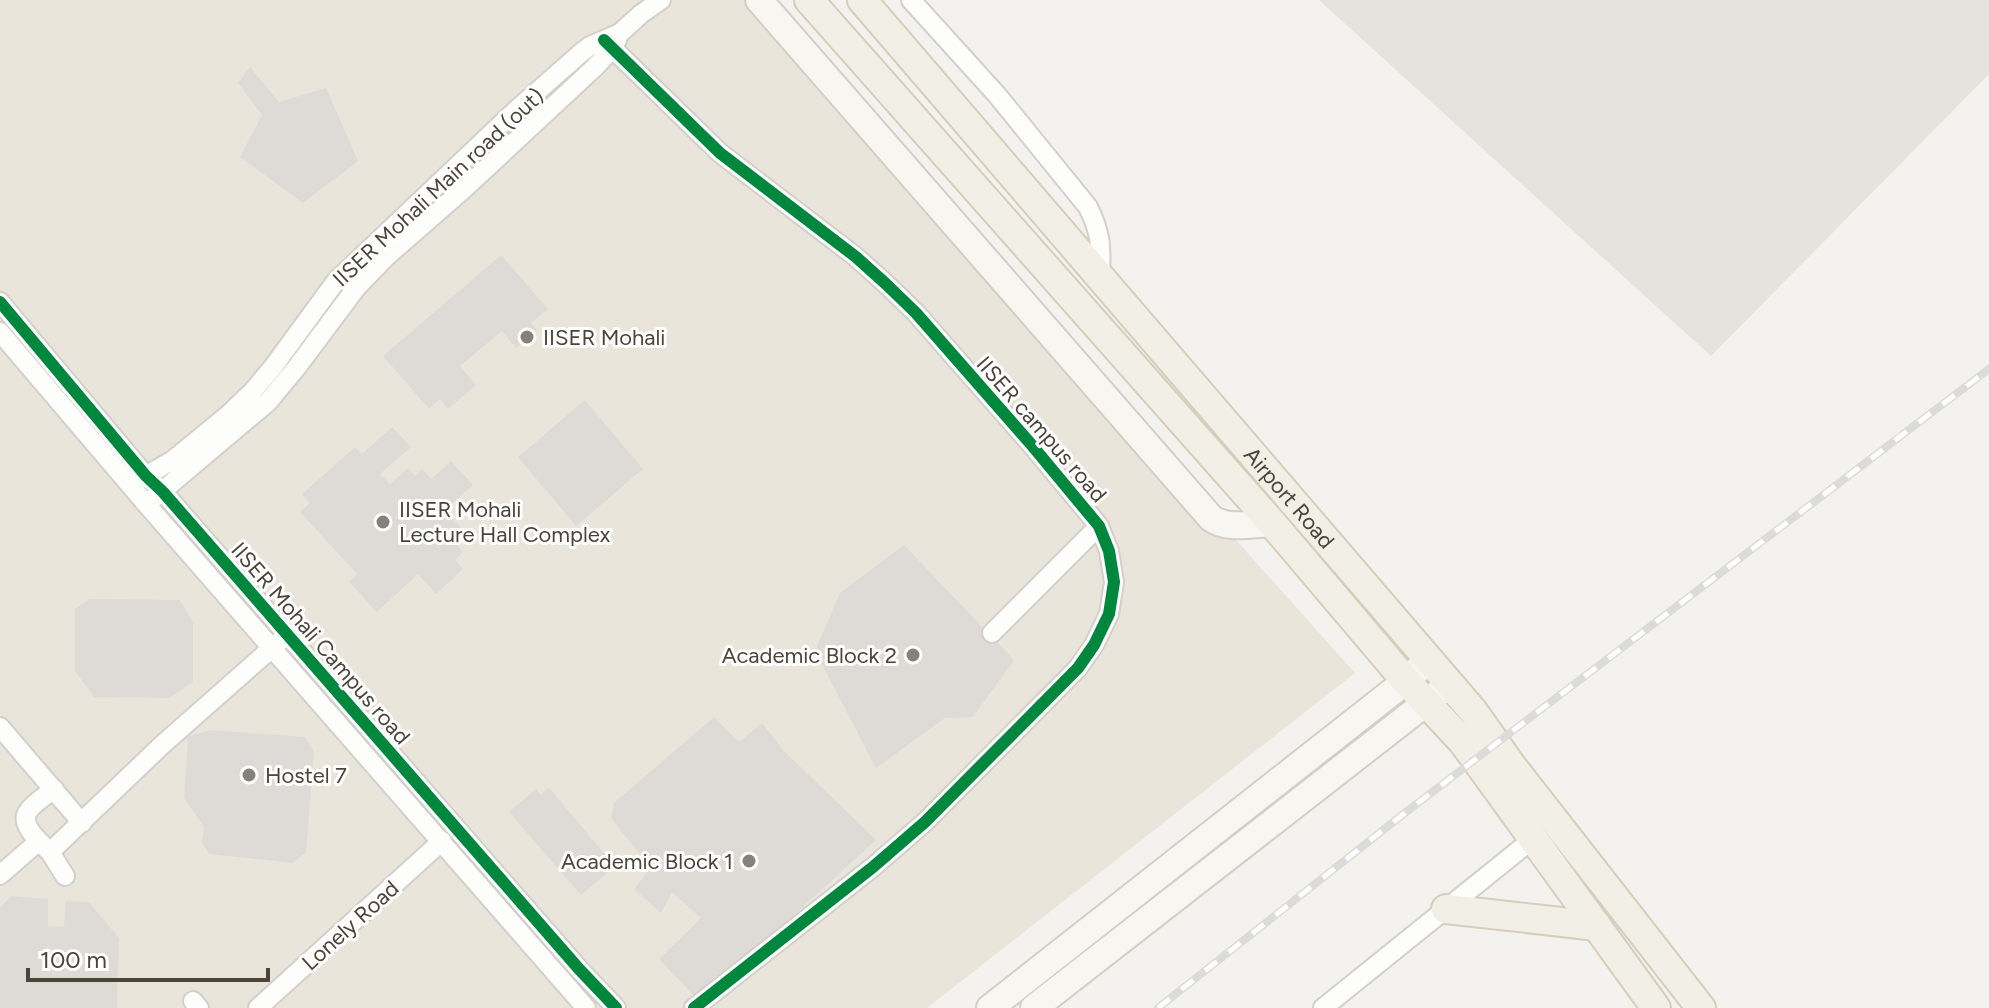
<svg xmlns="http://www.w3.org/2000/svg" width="1989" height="1008" viewBox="0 0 1989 1008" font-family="Figtree,sans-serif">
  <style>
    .industrial { fill: #e6e2de }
    .education { fill: #eae5da }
    .building { fill: #dedbd6 }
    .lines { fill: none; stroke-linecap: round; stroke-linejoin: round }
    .street-casing { stroke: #d2d0cb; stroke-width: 22 }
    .secondary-casing { stroke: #d3cfc5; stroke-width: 30 }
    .primary-casing { stroke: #d6cebb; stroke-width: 32 }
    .street { stroke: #fdfdfc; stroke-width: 18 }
    .secondary { stroke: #f7f6f1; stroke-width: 26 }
    .primary { stroke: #f2efe6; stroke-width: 28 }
    .rail-casing { stroke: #dbdbda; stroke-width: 8 }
    .rail { stroke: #fff; stroke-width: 5; stroke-dasharray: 15; stroke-linecap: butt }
    .cycleway-casing { stroke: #fff; stroke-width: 17 }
    .cycleway { stroke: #00873e; stroke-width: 12 }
    .poi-dot { fill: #868178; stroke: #fff; stroke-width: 3 }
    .labels { text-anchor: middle; stroke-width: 6; stroke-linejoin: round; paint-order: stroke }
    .street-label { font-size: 22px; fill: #4b4439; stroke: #fff }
    .poi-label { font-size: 22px; fill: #4b4439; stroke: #fff; text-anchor: start }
  </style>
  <rect width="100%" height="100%" fill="#f4f2ee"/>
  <!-- industrial -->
  <path class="industrial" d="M 1319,0 L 1989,0 L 1989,74 L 1711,356 Z"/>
  <!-- education -->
  <path class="education" d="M 0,0 L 753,0 L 1355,673 L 927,1008 L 0,1008 Z"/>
  <!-- building -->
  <path class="building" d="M 250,67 L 279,102 L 326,88 L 358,161 L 303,203 L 240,157 L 262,115 L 238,83 Z
    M 501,255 L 548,309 L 531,323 L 537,330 L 516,348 L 502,331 L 460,366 L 476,385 L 448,409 L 440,399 L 429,409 L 383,356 Z
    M 585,400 L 643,469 L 576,526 L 518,457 Z
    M 392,427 L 411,447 L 380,474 L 390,484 L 408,468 L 415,476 L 422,469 L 431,479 L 451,461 L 473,485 L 445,510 L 466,533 L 455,543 L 463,552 L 455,560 L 463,569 L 436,594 L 418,574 L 377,612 L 349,582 L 357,574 L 300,512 L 310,503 L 302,494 L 355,447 L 362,454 Z
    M 904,545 L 1014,660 L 973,717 L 945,718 L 876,768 L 815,651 L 840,593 Z
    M 89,599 L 180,600 L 193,623 L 193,682 L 169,698 L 94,697 L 75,671 L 75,609 Z
    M 714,717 L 739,742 L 762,723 L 784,751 L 876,840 L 739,965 L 695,997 L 659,959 L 701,918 L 672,892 L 661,913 L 634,889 L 651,868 L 611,818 L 614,803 Z
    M 210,730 L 305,737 L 314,752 L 306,852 L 293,863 L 209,854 L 202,842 L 204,827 L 184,798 L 188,737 Z
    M 549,788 L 615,866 L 581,895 L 509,812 L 536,789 L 541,795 Z
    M 11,896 L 48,899 L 48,926 L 64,927 L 66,901 L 89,902 L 119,938 L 117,1008 L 0,1008 L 0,908 Z"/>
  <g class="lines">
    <defs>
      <path id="street" d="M 911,0 L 997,95 L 1088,207 C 1102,235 1101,248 1100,278
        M 604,40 L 720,153 L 856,257 L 886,284 L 916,313 L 1030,443 L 1099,526 L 1109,551 L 1114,582 L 1109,614 L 1094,645 L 1078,668 L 925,822 L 873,867 L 694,1008
        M 0,302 L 146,476 L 163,492 L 579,969 L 616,1008
        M 0,332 L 147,505 L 586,1008
        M 137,481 L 173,460 L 228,415 L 253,391 L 273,367 L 336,281 L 515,111 L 582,52 L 590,46 L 620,33 L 641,14 L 661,0
        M 154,498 L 268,402 L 297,367 L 356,288 L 386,257 L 465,188 L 594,68 L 613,48 L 617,40
        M 992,633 L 1099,526
        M 0,727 L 82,823
        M 54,789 C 46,796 35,802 29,810 C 17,824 41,843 50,852 L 162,745 L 281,640
        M 50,852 L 65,876
        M 0,875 L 39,841
        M 193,1001 L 199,1008
        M 258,1008 L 442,841
        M 1323,1008 L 1534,838"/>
      <path id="secondary" d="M 759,0 L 1211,518 C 1227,530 1252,524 1272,523
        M 990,1008 L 1406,681 L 1429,659
        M 1034,1008 L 1450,684"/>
      <g id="primary">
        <path d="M 809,0 L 1272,523 L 1406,681 L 1463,742 L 1656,1008"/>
        <path id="s1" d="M 862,0 L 1473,711 L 1511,765 L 1701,1008"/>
        <path d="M 1446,909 L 1597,926"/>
      </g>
    </defs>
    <!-- street casing -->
    <use href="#street" class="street-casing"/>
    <!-- secondary casing -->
    <use href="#secondary" class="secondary-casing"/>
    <!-- primary casing -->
    <use href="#primary" class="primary-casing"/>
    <!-- street -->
    <use href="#street" class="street"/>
    <!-- secondary -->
    <use href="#secondary" class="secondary"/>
    <!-- primary -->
    <use href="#primary" class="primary"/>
    <defs>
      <path id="rail" d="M 1158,1008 L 1406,812 L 1989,369"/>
    </defs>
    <!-- rail casing -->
    <use href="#rail" class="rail-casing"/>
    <!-- rail -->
    <use href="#rail" class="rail"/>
    <defs>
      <path id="cycleway" d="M 604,40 L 720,153 L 856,257 L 886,284 L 916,313 L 1030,443 L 1099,526 L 1109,551 L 1114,582 L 1109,614 L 1094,645 L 1078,668 L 925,822 L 873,867 L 694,1008
        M 0,302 L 146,476 L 163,492 L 579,969 L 616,1008"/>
    </defs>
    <!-- cycleway casing -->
    <use href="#cycleway" class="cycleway-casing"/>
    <!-- cycleway -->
    <use href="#cycleway" class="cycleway"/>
  </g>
  <!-- markers -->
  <g class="poi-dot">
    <circle cx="527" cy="337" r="8"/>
    <circle cx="383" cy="522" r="8"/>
    <circle cx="913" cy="655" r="8"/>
    <circle cx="249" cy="775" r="8"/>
    <circle cx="749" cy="861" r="8"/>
  </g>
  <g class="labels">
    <!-- street labels -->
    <g class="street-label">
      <text transform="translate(438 187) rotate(-43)" y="8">IISER Mohali Main road (out)</text>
      <text transform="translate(1042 429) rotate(49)" y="8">IISER campus road</text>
      <text dy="8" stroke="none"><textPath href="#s1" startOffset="656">Airport Road</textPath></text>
      <text transform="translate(321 643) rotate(49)" y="8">IISER Mohali Campus road</text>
      <text transform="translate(350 925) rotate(-42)" y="8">Lonely Road</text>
    </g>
    <!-- poi labels -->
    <g class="poi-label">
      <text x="543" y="345">IISER Mohali</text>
      <text x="399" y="517">IISER Mohali<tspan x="399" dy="25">Lecture Hall Complex</tspan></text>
      <text x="897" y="663" text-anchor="end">Academic Block 2</text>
      <text x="265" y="783">Hostel 7</text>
      <text x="733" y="869" text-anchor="end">Academic Block 1</text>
    </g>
  </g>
  <!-- scale -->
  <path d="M28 968v12h240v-12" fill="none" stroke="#4b4439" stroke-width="4"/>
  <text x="40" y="968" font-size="24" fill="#4b4439" stroke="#ffffff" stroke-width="6" paint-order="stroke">100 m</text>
</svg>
